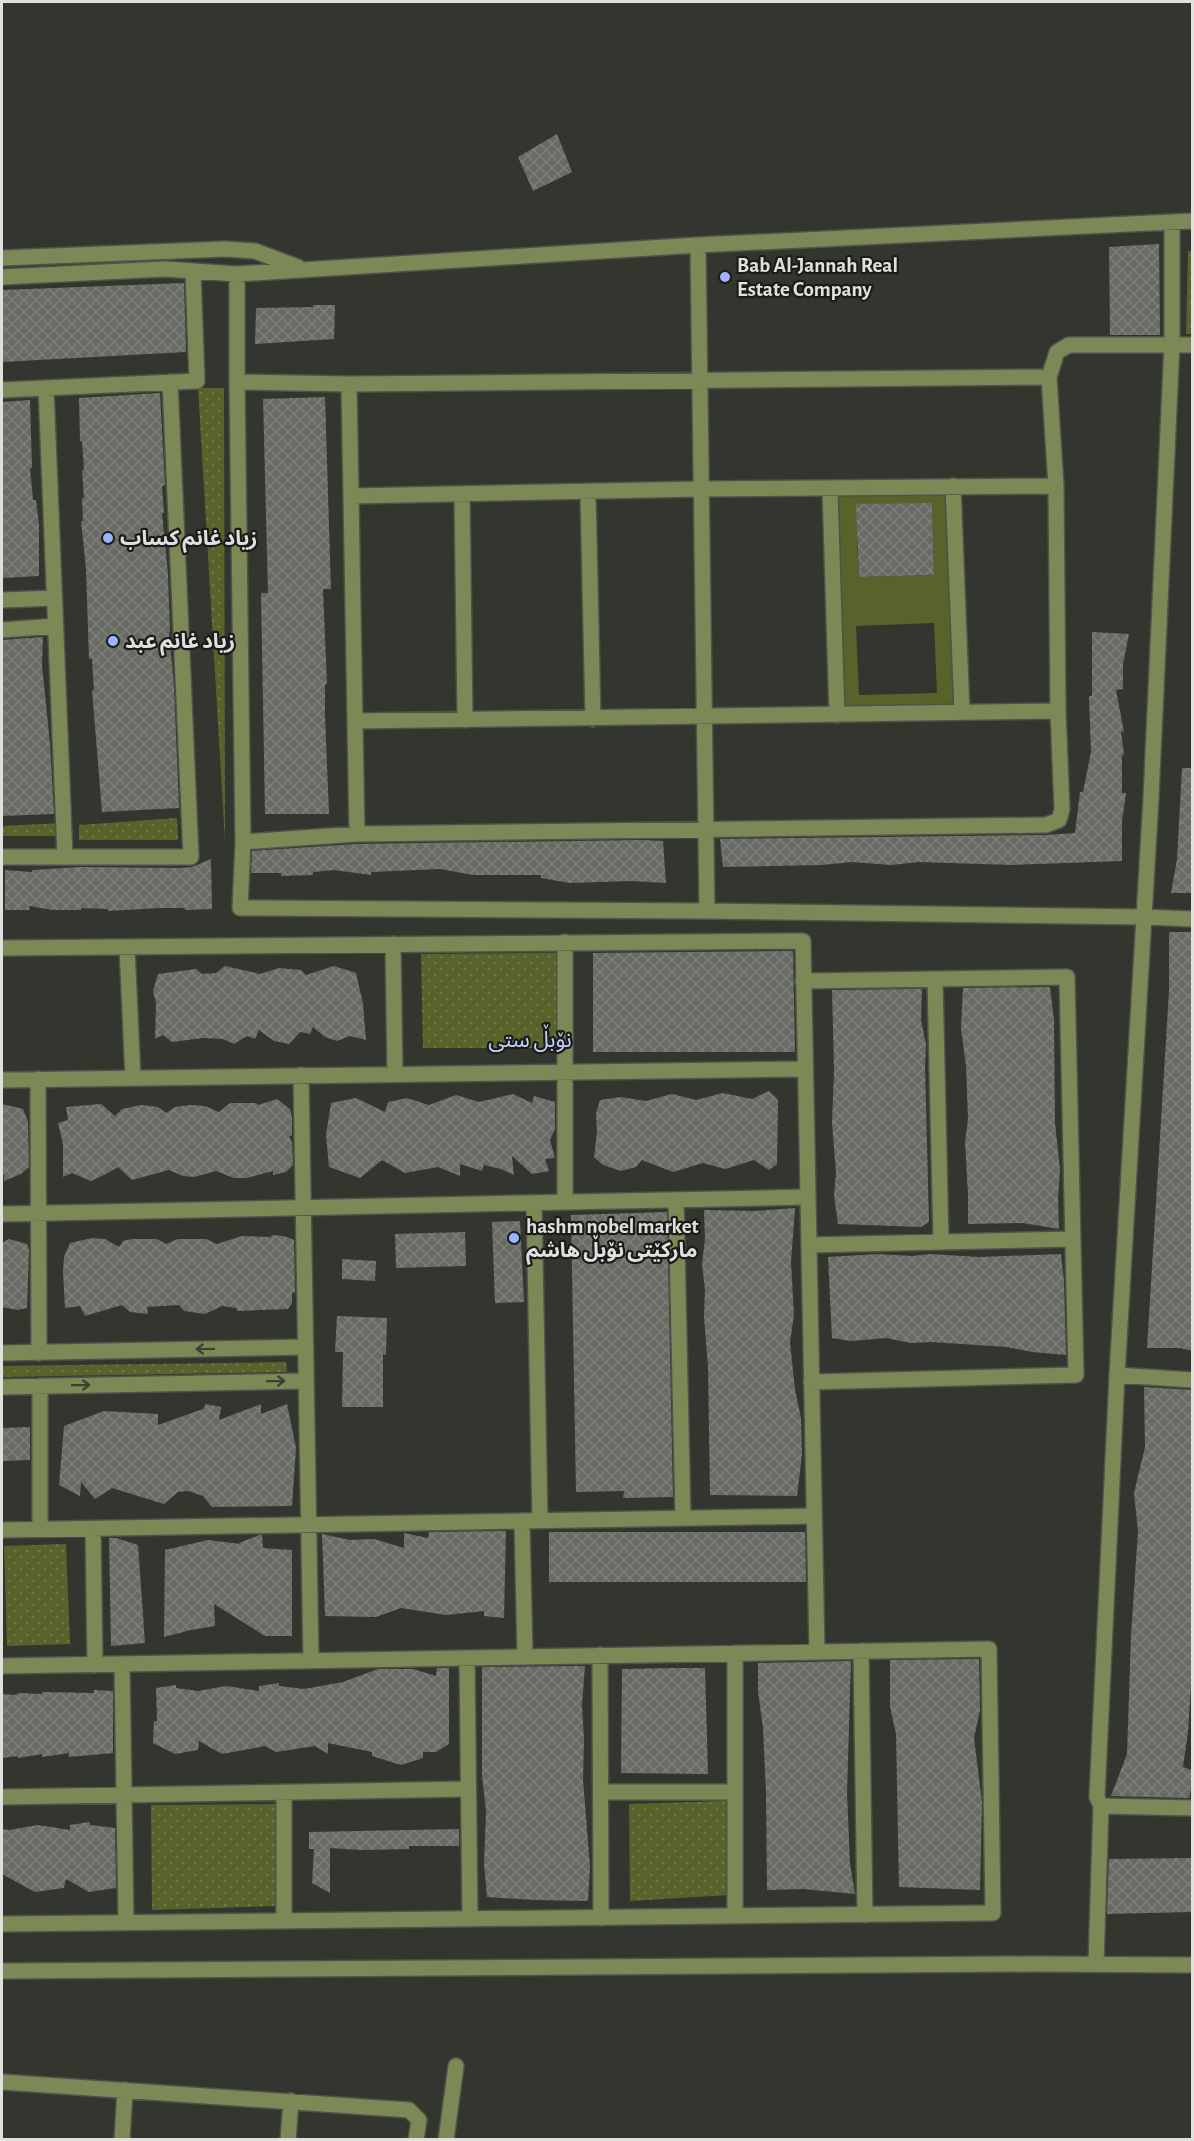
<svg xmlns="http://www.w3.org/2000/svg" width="1194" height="2141" viewBox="0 0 1194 2141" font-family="'Alegreya Sans','Noto Sans Arabic',sans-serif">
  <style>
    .grass { fill: url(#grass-dots) }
    .green { fill: #57632a; fill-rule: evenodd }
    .building { fill: url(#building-cross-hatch) }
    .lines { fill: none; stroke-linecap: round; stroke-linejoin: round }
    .minor-casing { stroke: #4f514b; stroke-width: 18 }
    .minor { stroke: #7c8856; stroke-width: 15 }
    .oneway { stroke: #3d422e }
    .poi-dot { fill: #9cb4fd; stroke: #1b1c19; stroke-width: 2 }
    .labels { text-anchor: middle; stroke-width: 4.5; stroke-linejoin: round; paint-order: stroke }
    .poi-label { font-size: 21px; font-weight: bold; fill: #e0e1de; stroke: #1b1c19; text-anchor: start }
    .neighbourhood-label { font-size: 22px; fill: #c3d2fc; stroke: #1b1c19 }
  </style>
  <defs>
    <pattern id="grass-dots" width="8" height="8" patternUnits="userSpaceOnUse" patternTransform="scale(1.5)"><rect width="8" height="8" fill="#57632a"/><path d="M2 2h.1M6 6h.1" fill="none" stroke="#6f7948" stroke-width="1.8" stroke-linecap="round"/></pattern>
    <pattern id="building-cross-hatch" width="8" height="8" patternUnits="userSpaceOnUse" patternTransform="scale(1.5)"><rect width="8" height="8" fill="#686a64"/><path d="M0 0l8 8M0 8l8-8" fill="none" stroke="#7d7f7a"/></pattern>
  </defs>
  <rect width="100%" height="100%" fill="#33352f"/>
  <!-- grass -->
  <path class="grass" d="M 1188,251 L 1192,251 L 1192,334 L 1186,334 Z
    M 198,388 L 224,388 L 225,841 Z
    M 177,818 L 178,840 L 79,840 L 79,825 Z
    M 62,823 L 62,836 L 2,836 L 2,826 Z
    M 558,953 L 560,1048 L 423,1048 L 421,954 Z
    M 286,1362 L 287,1372 L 2,1377 L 2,1366 Z
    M 66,1544 L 70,1644 L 7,1646 L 4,1546 Z
    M 727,1801 L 729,1895 L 630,1901 L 629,1804 Z
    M 275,1804 L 276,1906 L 152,1910 L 151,1805 Z"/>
  <!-- green -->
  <path class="green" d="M 953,486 L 962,712 L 837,715 L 830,489 ZM 932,503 L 934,575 L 859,577 L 857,540 ZM 934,623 L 937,693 L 859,695 L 856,626 Z"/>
  <!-- building -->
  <path class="building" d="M 557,134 L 572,172 L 533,191 L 518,157 Z
    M 1159,244 L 1160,335 L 1110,335 L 1109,247 Z
    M 184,283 L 186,352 L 2,362 L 2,290 Z
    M 313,305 L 335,305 L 334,339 L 255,344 L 256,308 L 313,307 Z
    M 160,393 L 165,485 L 162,486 L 164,513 L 162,513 L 168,574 L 170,632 L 169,632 L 174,686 L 179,808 L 102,812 L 92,690 L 94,690 L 92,659 L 89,659 L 86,569 L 81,521 L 83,521 L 82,498 L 84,498 L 82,470 L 84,470 L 82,441 L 80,441 L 79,398 Z
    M 325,397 L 331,589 L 323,589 L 327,684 L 325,684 L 325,716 L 329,814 L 265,814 L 261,593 L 268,593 L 263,399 Z
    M 30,400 L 32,468 L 30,468 L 33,500 L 36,500 L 39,525 L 39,576 L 2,578 L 2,402 Z
    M 932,503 L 934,575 L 859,577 L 856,504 Z
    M 1092,632 L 1129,634 L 1123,664 L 1123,689 L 1116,690 L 1124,732 L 1121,731 L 1124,755 L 1122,755 L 1122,793 L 1126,793 L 1122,821 L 1122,861 L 1012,865 L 919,862 L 891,865 L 852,862 L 822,865 L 723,867 L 720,839 L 1046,835 L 1075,833 L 1080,792 L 1083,792 L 1091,752 L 1089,696 L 1092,696 Z
    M 43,637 L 42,665 L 50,744 L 54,814 L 2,816 L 2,640 Z
    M 1182,768 L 1192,768 L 1192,893 L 1171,893 L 1177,859 Z
    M 642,840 L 663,841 L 666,883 L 631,881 L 570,883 L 541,878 L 541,875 L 473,875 L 440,869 L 371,872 L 371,875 L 334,870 L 313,872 L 313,875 L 281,876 L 281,873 L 251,873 L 252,851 L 357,844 Z
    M 211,859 L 212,909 L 185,910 L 185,908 L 160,908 L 108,911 L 108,909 L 81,908 L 81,910 L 53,910 L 29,906 L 30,910 L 5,910 L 5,870 L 32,872 L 32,870 L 80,867 L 180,868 L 192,867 Z
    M 1169,932 L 1192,932 L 1192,1351 L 1180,1348 L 1147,1348 L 1169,991 Z
    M 793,951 L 795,1052 L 593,1052 L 593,953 Z
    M 225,966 L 260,974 L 279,968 L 301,970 L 306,975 L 334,966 L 356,973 L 363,1004 L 366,1040 L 350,1036 L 337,1041 L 325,1037 L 313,1027 L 310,1034 L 300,1032 L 289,1044 L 274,1041 L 259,1030 L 255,1039 L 247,1036 L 234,1044 L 223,1039 L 203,1038 L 172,1042 L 163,1035 L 155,1039 L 156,1003 L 153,991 L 158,974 L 196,969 L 202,974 L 216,973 Z
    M 1050,987 L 1054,1020 L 1055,1123 L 1060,1169 L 1058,1198 L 1059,1229 L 1023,1223 L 968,1224 L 968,1195 L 965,1142 L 968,1119 L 966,1066 L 961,1028 L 963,988 Z
    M 922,989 L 921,1020 L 926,1044 L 925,1067 L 929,1222 L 921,1227 L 838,1224 L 834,1195 L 836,1173 L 832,1123 L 834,1071 L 832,990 Z
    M 769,1091 L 778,1100 L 777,1164 L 769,1170 L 754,1160 L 725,1169 L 703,1163 L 673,1172 L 642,1160 L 636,1167 L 621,1171 L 603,1165 L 594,1157 L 597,1132 L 596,1113 L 600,1100 L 621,1097 L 646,1101 L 672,1094 L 696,1100 L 723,1093 L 752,1099 Z
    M 513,1094 L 532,1103 L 534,1096 L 555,1102 L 555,1129 L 550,1140 L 555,1158 L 545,1159 L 549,1171 L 532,1174 L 512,1156 L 514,1175 L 501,1169 L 484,1165 L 482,1171 L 460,1164 L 460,1176 L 438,1167 L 405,1173 L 382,1160 L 360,1178 L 329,1167 L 326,1135 L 331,1103 L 356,1098 L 385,1112 L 388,1102 L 407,1098 L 429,1105 L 456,1095 L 479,1102 Z
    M 277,1099 L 290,1109 L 292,1117 L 292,1136 L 289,1136 L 292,1142 L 293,1165 L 286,1172 L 273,1175 L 273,1171 L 247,1178 L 234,1178 L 216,1171 L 194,1177 L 183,1176 L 169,1170 L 132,1180 L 118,1167 L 108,1173 L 91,1181 L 72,1173 L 63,1177 L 63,1144 L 58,1123 L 68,1120 L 66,1107 L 101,1104 L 115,1116 L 122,1109 L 141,1105 L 158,1107 L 166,1113 L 175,1107 L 190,1105 L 205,1106 L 219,1112 L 230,1103 L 256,1103 L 258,1105 Z
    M 2,1104 L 23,1109 L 28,1122 L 29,1167 L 21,1174 L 4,1181 L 4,1174 L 2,1174 Z
    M 795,1208 L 791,1262 L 794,1315 L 790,1342 L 795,1390 L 801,1418 L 802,1455 L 797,1496 L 710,1495 L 708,1367 L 704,1317 L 705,1290 L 702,1264 L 705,1239 L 704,1210 L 755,1211 Z
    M 667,1212 L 673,1497 L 623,1498 L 624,1491 L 576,1492 L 571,1215 Z
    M 520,1221 L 524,1302 L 495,1303 L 492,1222 Z
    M 465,1232 L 466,1266 L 396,1268 L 395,1234 Z
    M 272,1235 L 284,1236 L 294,1240 L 295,1292 L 292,1293 L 292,1303 L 288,1309 L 238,1311 L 236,1308 L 222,1306 L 205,1314 L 184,1311 L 179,1305 L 147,1307 L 148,1314 L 130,1312 L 122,1305 L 85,1316 L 80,1306 L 65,1308 L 63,1271 L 64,1257 L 70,1243 L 92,1238 L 105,1239 L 119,1247 L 123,1241 L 132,1239 L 157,1239 L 166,1244 L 178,1239 L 206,1239 L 217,1244 L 242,1236 L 271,1237 Z
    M 9,1239 L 27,1244 L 29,1250 L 27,1308 L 17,1310 L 2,1307 L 2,1243 Z
    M 877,1254 L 912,1256 L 930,1254 L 979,1257 L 1061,1254 L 1064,1281 L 1066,1355 L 1032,1352 L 1007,1347 L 931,1342 L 911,1343 L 886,1338 L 851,1341 L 832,1338 L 828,1257 Z
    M 342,1259 L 376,1261 L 375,1281 L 342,1279 Z
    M 337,1316 L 387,1318 L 386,1355 L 383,1354 L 383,1407 L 342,1407 L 343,1352 L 335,1352 Z
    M 1144,1387 L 1192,1390 L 1192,1671 L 1188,1732 L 1183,1767 L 1192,1770 L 1192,1783 L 1189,1798 L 1111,1796 L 1127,1754 L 1131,1635 L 1138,1531 L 1134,1493 L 1145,1447 Z
    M 206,1404 L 221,1407 L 219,1420 L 261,1404 L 261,1414 L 287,1404 L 296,1448 L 292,1506 L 212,1507 L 203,1496 L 188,1491 L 178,1492 L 164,1504 L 112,1488 L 95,1499 L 81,1482 L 80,1496 L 59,1485 L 64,1426 L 104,1411 L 158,1414 L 158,1425 L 203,1409 Z
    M 30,1427 L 30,1460 L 2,1461 L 2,1428 Z
    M 506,1531 L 504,1618 L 484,1616 L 484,1611 L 446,1615 L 401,1608 L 376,1617 L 325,1616 L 322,1534 L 350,1540 L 374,1539 L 404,1548 L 404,1533 L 428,1538 L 429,1532 Z
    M 549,1532 L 805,1532 L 806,1582 L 549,1582 Z
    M 259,1535 L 262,1535 L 263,1548 L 292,1550 L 292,1636 L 265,1636 L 214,1604 L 215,1626 L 191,1630 L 164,1637 L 165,1550 L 208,1540 L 240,1544 L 239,1543 Z
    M 109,1538 L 116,1538 L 138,1545 L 145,1643 L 111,1646 Z
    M 979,1659 L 980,1710 L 974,1738 L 982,1802 L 980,1890 L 899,1887 L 896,1734 L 890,1707 L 890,1660 Z
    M 851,1661 L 847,1793 L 850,1863 L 855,1894 L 803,1889 L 767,1890 L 766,1793 L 763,1728 L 758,1691 L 758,1663 Z
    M 585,1666 L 582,1705 L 584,1739 L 583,1780 L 590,1866 L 588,1901 L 535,1900 L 487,1897 L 484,1864 L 486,1811 L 482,1775 L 482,1667 Z
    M 437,1668 L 449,1668 L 449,1744 L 436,1752 L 423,1752 L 423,1758 L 401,1765 L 372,1756 L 372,1752 L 328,1743 L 328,1754 L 315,1746 L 276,1752 L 265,1746 L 222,1754 L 199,1741 L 198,1750 L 175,1754 L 153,1743 L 154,1721 L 157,1721 L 156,1688 L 176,1685 L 176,1688 L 198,1691 L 226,1686 L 259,1691 L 259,1686 L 279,1683 L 279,1686 L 304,1689 L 343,1682 L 378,1669 L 413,1669 L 436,1676 Z
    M 674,1668 L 705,1668 L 708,1774 L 621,1773 L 622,1669 Z
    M 94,1690 L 113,1691 L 113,1753 L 69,1757 L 69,1753 L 42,1757 L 42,1754 L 18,1758 L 18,1756 L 2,1758 L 2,1694 L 17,1695 L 17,1693 L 42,1694 L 42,1692 L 94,1693 Z
    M 90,1822 L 90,1825 L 115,1828 L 116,1888 L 89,1892 L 66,1879 L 64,1888 L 35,1892 L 2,1874 L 2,1829 L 9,1830 L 38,1825 L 70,1830 L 70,1825 Z
    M 459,1829 L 459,1846 L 409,1846 L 409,1849 L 361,1850 L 330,1848 L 330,1893 L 312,1883 L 314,1849 L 309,1849 L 309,1832 Z
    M 1192,1858 L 1192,1912 L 1107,1914 L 1109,1859 Z"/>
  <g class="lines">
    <defs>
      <path id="minor" d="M 1172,222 L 1172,344 L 1151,798 L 1117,1375 L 1097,1797 L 1101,1806 L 1192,1808
        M 698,245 L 707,911
        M 2,258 L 225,249 L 255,251 L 298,267
        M 237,274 L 237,382 L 349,384
        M 2,277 L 165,269 L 237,274 L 698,245 L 1192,221
        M 1049,377 L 349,384 L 357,834 L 1046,825 L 1059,820 L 1062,809 L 1058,711 L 1056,486 L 1049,377 L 1057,352 L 1069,345 L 1192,345
        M 237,382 L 243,842 L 357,834
        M 46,388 L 65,857
        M 2,390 L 197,381 L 193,272
        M 953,486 L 962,712
        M 830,489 L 837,715
        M 588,493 L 593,719
        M 462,494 L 465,720
        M 351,496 L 701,489 L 1056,486
        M 2,600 L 54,598
        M 2,630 L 55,626
        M 355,721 L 1058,711
        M 243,842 L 240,908 L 707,911 L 1145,917 L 1192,919
        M 2,857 L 191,857 L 170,382
        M 393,944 L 395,1074
        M 127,947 L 133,1078
        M 2,948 L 803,941 L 817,1652
        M 935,979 L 941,1242
        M 803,981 L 1067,977 L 1076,1375 L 811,1382
        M 301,1075 L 311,1661
        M 38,1079 L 39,1353
        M 2,1080 L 805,1069
        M 676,1200 L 683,1518
        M 565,1202 L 565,942
        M 534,1203 L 540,1521
        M 2,1214 L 808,1197
        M 809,1245 L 1073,1239
        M 2,1353 L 306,1347
        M 1117,1375 L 1192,1380
        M 40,1386 L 40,1530
        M 2,1387 L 306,1381
        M 522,1521 L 525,1657
        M 93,1529 L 95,1665
        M 2,1530 L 814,1516
        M 861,1651 L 865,1915
        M 735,1653 L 735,1916
        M 600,1655 L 601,1918
        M 467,1658 L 470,1919
        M 122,1664 L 126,1922
        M 2,1666 L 989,1649 L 993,1913 L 2,1924
        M 284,1792 L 284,1921
        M 601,1792 L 735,1792
        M 2,1797 L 468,1789
        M 1096,1964 L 1101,1806
        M 2,1971 L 1035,1964 L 1192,1965
        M 2,2082 L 409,2110 L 419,2120 L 416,2140
        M 122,2140 L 125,2090
        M 288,2140 L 291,2101
        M 446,2140 L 456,2066"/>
    </defs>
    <!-- minor casing -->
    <use href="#minor" class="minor-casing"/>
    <!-- minor -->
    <use href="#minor" class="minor"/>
  </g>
  <!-- one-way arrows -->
  <defs><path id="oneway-shaft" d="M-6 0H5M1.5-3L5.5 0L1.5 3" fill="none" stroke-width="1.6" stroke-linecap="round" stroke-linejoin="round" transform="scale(1.5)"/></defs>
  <g class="oneway">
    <use href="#oneway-shaft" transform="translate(205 1349) rotate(179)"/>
    <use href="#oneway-shaft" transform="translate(276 1381) rotate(-1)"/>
    <use href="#oneway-shaft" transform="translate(81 1385) rotate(-1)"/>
  </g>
  <!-- markers -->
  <g class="poi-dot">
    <circle cx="725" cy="277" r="6"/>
    <circle cx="108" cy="538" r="6"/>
    <circle cx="113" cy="641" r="6"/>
    <circle cx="514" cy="1238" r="6"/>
  </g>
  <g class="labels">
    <!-- poi labels -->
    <g class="poi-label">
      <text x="737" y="272">Bab Al-Jannah Real<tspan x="737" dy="24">Estate Company</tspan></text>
      <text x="120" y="545">زياد غانم كساب</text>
      <text x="125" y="648">زياد غانم عبد</text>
      <text x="526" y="1233">hashm nobel market<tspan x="526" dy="24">مارکێتی نۆبڵ هاشم</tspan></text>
    </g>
    <!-- neighbourhood labels -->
    <g class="neighbourhood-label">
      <text x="530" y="1047">نۆبڵ ستی</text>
    </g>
  </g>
  <!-- border -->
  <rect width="1194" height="2141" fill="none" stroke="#e0e1de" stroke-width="6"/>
</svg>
